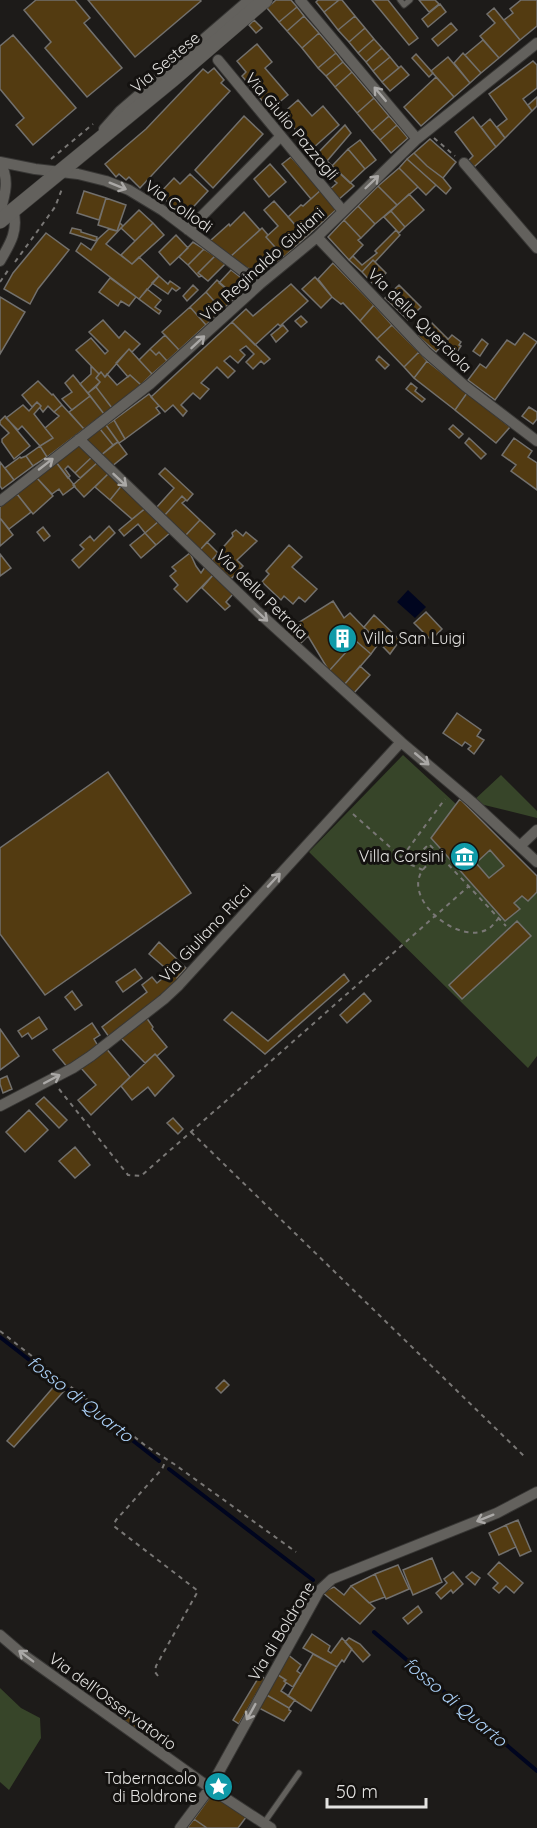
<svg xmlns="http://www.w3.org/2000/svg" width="537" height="1828" viewBox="0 0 537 1828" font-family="Quicksand,sans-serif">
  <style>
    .green { fill: #374529 }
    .water { fill: #00051f }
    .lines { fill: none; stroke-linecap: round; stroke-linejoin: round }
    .stream { stroke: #00051f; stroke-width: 4 }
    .building { fill: #533b11; stroke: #72706d; stroke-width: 1.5; fill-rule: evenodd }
    .service-casing { stroke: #383735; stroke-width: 7 }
    .minor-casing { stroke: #383735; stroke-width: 12 }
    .secondary-casing { stroke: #383735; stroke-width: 16 }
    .path { stroke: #797775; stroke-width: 2; stroke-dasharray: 4.5 4.5; stroke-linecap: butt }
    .service { stroke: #63615d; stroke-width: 5 }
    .minor { stroke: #63615d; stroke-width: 10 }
    .secondary { stroke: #63615d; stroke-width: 15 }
    .oneway { stroke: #aaa8a6 }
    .labels { text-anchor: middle; stroke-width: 6; stroke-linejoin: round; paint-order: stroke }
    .street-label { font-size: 16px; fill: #e4e3e1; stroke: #141210 }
    .poi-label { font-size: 16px; fill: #e4e3e1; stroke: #141210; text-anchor: end }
    .water-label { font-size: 18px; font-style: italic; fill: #abd0f7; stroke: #141210 }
  </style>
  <rect width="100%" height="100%" fill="#1d1b19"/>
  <!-- green -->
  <path class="green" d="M 403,755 L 537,879 L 537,1056 L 528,1068 L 309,852 Z
    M 501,775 L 537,811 L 537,818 L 472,802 Z
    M 0,1688 L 21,1708 L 40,1718 L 41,1738 L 9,1790 L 0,1782 Z"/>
  <!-- water -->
  <path class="water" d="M 408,590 L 426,607 L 415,618 L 397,602 Z"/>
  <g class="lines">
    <!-- stream -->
    <path class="stream" d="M 0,1337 L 159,1461
      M 169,1469 L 313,1580
      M 374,1632 L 537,1771"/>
  </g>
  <!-- building -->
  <path class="building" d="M 36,0 L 75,0 L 90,18 L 84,23 L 122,68 L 87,97 L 45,48 L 51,42 L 24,10 Z
    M 88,0 L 200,0 L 201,1 L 135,57 Z
    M 276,0 L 291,0 L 297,7 L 279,22 L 267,8 Z
    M 318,0 L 339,0 L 324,12 L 316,2 Z
    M 339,0 L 342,0 L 355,16 L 338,30 L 324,12 Z
    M 372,0 L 388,0 L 418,38 L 409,45 Z
    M 419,0 L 435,0 L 439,4 L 429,12 Z
    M 521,0 L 537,0 L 537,26 L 520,40 L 504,20 L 513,13 L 510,9 Z
    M 440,4 L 446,12 L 428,27 L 422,19 Z
    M 297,7 L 304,16 L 287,31 L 279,22 Z
    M 494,8 L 520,40 L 499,58 L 480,36 L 495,23 L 487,14 Z
    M 304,16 L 319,33 L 302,48 L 287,31 Z
    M 355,16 L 365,28 L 349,42 L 338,30 Z
    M 254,20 L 262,28 L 256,33 L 249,25 Z
    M 451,23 L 457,30 L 438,46 L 432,39 Z
    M 365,28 L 374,39 L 358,53 L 349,42 Z
    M 319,33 L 336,53 L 318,68 L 302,48 Z
    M 13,35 L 76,108 L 33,145 L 16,125 L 24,118 L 0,89 L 0,46 Z
    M 374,39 L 382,48 L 366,62 L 358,53 Z
    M 483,40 L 499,58 L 481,73 L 465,55 Z
    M 257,44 L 272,62 L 265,68 L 288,95 L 270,110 L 242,76 L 246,72 L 237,61 Z
    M 382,48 L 390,57 L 373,71 L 366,62 Z
    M 336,53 L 343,62 L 326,76 L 318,68 Z
    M 463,53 L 481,73 L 470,83 L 454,63 Z
    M 416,54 L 433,73 L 429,77 L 412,58 Z
    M 390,57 L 399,68 L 382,82 L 373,71 Z
    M 448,57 L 470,83 L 454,97 L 431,71 Z
    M 533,61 L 537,65 L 537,88 L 523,99 L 532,111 L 505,138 L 497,127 L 507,119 L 489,94 Z
    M 343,62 L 352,72 L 335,87 L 326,76 Z
    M 401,66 L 409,75 L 390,91 L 382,82 Z
    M 214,68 L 224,80 L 221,83 L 230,91 L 140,188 L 129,177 L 126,180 L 119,174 L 116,177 L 105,164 L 146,129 L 203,69 L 208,73 Z
    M 352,72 L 374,98 L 357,113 L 335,87 Z
    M 436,77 L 454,97 L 421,126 L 404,107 Z
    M 537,97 L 537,106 L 532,111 L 528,105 Z
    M 374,98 L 389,116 L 372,131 L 357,113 Z
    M 298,100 L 312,116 L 323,106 L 339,125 L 312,149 L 282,114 Z
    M 244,116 L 263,134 L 213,188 L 195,170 Z
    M 389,116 L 397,125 L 380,140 L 372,131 Z
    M 473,117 L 496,147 L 474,167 L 468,161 L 473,156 L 455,132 Z
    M 490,119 L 505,138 L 496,147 L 481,127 Z
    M 345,125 L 351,133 L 327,161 L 354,186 L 338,200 L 329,190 L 337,183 L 311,160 Z
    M 397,125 L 408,138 L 391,153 L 380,140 Z
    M 430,139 L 456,162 L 443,178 L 427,166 L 414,153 Z
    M 360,140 L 376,160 L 365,169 L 348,149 Z
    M 348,149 L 365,169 L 350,183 L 332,166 Z
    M 414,153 L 427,166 L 443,178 L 451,188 L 446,194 L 407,159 Z
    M 291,157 L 301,168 L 303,167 L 322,189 L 311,199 L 282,164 Z
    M 407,159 L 436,185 L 426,195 L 399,168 Z
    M 270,164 L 286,182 L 269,197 L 254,179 Z
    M 399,168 L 418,187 L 397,205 L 378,186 Z
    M 190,174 L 208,191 L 184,217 L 159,194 L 174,178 L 180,184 Z
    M 378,186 L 397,205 L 375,224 L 358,206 Z
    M 322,189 L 338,208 L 306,237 L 288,217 L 301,205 L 303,206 Z
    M 84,191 L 106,198 L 99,220 L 77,213 Z
    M 409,194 L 424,210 L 405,227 L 391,211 Z
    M 106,198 L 126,205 L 117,231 L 98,225 Z
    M 274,201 L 306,237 L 284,257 L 266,237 L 278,226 L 264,210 Z
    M 358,206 L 375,224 L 361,238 L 344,220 Z
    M 139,210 L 153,223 L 135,241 L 121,228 Z
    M 391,211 L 405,227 L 399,233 L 384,217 Z
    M 244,212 L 260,230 L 230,257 L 210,241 L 229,224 L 230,226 Z
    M 344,220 L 361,238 L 358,240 L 363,245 L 349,260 L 328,237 Z
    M 120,223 L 123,226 L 106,244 L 132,264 L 139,257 L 159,276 L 139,299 L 76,251 L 81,243 L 91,250 L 98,239 L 109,229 L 117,231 Z
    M 153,223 L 164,235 L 132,264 L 121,255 Z
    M 72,228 L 81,230 L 81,232 L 97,237 L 96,241 L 70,233 Z
    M 262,228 L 268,235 L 266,237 L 284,257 L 263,274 L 242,266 L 230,257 Z
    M 396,230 L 400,235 L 375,262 L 373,260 L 362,272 L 349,260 L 353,256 L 362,265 L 377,253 L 375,251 Z
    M 46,233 L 69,250 L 38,289 L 30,304 L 4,289 L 13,273 Z
    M 176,235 L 188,248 L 170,265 L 159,252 Z
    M 193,242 L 204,249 L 188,265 L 179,257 Z
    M 204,249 L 215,256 L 198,273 L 202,276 L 199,277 L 188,265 Z
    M 215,256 L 225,264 L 208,281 L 198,273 Z
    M 373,260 L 386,273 L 374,285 L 362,272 Z
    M 333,263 L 374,305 L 360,321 L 343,303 L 341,304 L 332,297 L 318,279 Z
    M 231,270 L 249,284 L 236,297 L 219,283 Z
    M 159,276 L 168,284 L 170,281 L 180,288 L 176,291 L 172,288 L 168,294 L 152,283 Z
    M 315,277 L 332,297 L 321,308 L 302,289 Z
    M 110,278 L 136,297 L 129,306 L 121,301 L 118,306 L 99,292 Z
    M 217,280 L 236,297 L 222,310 L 206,292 Z
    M 291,284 L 308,301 L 280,326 L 278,324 L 255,345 L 232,322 L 246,309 L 253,316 Z
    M 193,285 L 198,290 L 187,301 L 183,296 Z
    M 399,285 L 421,307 L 408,320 L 385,298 Z
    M 147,289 L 161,300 L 155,307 L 161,311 L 159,314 L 139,299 Z
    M 206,292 L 222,310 L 206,325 L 190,307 Z
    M 0,297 L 25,312 L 0,354 Z
    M 374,305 L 392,325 L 377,339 L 360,321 Z
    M 190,307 L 206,325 L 179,350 L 162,332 Z
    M 301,316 L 307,322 L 301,327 L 295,321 Z
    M 103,320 L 119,338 L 125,331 L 140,344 L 132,352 L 129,349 L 105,377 L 101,372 L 99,374 L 76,350 L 91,338 L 105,354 L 108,351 L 89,332 Z
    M 232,322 L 270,359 L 264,364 L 261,361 L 253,369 L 246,362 L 254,354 L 246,346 L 240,350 L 245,355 L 238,363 L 230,356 L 224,361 L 235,371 L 228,378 L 217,367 L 201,383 L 209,389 L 200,399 L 193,393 L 181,405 L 187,411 L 183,416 L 173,405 L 165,412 L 151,397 Z
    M 432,323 L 448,339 L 436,352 L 418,336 Z
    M 283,325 L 288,331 L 276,342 L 271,335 Z
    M 392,325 L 419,352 L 404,367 L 377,339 Z
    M 524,333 L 537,342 L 495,400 L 468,380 L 480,364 L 486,368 L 507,340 L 515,345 Z
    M 165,335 L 179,350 L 167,361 L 159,352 L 156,355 L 150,349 Z
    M 452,335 L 461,342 L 459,345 L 461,346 L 455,355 L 449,349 L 447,352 L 441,347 Z
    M 482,339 L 488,344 L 480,356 L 473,351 Z
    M 129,349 L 152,374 L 141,385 L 130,375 L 128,377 L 116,363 Z
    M 150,349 L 156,355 L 159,352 L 167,361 L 152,374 L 139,360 Z
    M 419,352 L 427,361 L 414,378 L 404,367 Z
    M 379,356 L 389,365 L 385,369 L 376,360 Z
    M 427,361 L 467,393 L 455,410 L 414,378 Z
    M 91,366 L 99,374 L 96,378 L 100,382 L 88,393 L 80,384 L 91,374 Z
    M 101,372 L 105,377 L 107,374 L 117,385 L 130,375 L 141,385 L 112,408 L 96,387 L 100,382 L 96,378 Z
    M 73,375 L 90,396 L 72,410 L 62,399 L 72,392 L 65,383 Z
    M 38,381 L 52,395 L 53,394 L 62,405 L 54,412 L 48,406 L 43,412 L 40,408 L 41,406 L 37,402 L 32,407 L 22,395 Z
    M 411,383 L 417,388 L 415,391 L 425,399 L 422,402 L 406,389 Z
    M 96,387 L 112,408 L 104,414 L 88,393 Z
    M 467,393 L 510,427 L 496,443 L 455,410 Z
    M 149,394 L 159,406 L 156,408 L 160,413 L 125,439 L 114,420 Z
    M 90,396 L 104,414 L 84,429 L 69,412 Z
    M 37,402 L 41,406 L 34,414 L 53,438 L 40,446 L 22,426 L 18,430 L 6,418 L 23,405 L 29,411 Z
    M 62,405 L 84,429 L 47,457 L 40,446 L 53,438 L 45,428 L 59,416 L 54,412 Z
    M 529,407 L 537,412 L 537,419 L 533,424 L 522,416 Z
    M 5,416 L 30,446 L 14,459 L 2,442 L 2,439 L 9,433 L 0,424 L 0,421 Z
    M 114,420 L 125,439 L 119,443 L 106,425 Z
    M 106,425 L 118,442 L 113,445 L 100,429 Z
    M 453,425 L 463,434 L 459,438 L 449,429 Z
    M 100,429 L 113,445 L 100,456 L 85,440 Z
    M 469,438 L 486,454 L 481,459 L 465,443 Z
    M 514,438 L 532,451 L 528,457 L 537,463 L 537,490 L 511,471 L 516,465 L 502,455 Z
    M 118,442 L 127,454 L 111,467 L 100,456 Z
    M 79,443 L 92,457 L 75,473 L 68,466 L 65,469 L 70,476 L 68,478 L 56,462 Z
    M 40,446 L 47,457 L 33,466 L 26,456 Z
    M 26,456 L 33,466 L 14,480 L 5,468 L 20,457 L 21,458 Z
    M 92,457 L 98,462 L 80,478 L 75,473 Z
    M 0,462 L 14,480 L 2,489 L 0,486 Z
    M 56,462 L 75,486 L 63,495 L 59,489 L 52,494 L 36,477 Z
    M 98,462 L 109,473 L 84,497 L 73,485 Z
    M 165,468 L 193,494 L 187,501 L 182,496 L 164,516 L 156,508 L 174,488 L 159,474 Z
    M 109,473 L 122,485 L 110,500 L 95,487 Z
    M 36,477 L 53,496 L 33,514 L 17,494 Z
    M 122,485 L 147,507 L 132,519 L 110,500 Z
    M 17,494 L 31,512 L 9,529 L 0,518 L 0,507 Z
    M 182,496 L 186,500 L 182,503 L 200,520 L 185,536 L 164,516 Z
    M 147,507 L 159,521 L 145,533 L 138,524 L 124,536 L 119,530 Z
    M 0,518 L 13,535 L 0,546 Z
    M 200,520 L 215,534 L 200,550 L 185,536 Z
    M 159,521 L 171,532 L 156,545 L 145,533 Z
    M 109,526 L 115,533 L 79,568 L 72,560 L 84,549 L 80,545 L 90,536 L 94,541 Z
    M 43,527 L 50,536 L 44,541 L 37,532 Z
    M 236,530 L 243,536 L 246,532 L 257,541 L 237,560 L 243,566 L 231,579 L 211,561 L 233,536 L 232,533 Z
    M 145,533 L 156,545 L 141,558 L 130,545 Z
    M 207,542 L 218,553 L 211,561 L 200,550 Z
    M 289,545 L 302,557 L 292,567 L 317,589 L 305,602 L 299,597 L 293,604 L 284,596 L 281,600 L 262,582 L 269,574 L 266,571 Z
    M 190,553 L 196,566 L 201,573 L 205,567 L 213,575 L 187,602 L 174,589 L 178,585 L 170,576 L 176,571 L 172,567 Z
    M 0,554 L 11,568 L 0,576 Z
    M 213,575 L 233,594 L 226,602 L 230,606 L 225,610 L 202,588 Z
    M 333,601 L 344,618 L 350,613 L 379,643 L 371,654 L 356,641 L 329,671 L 308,636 L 300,644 L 285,631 Z
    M 426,612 L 442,629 L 431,640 L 414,623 Z
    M 374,615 L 400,640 L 390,654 L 364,627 Z
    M 356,641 L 371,654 L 344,685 L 329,671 Z
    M 360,666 L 370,675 L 354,693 L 344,685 Z
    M 457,713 L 481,730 L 477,736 L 484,740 L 474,754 L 468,749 L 471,746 L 465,742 L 462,746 L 443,733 Z
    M 108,772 L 191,893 L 45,995 L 0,934 L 0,848 Z
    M 460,799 L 537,876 L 537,892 L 528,901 L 522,896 L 514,903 L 520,909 L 505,921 L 431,838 ZM 490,850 L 504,866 L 489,878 L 476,863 Z
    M 517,921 L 531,936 L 462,999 L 449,985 Z
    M 159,942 L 186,968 L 177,978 L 179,980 L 164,994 L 109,1037 L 102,1027 L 147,992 L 142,985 L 152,977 L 157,983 L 170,972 L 149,954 Z
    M 135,969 L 142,978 L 123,992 L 116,982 Z
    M 344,974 L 349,981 L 265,1054 L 224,1020 L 232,1012 L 268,1041 Z
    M 72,991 L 82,1005 L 75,1010 L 65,997 Z
    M 364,993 L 371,1001 L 347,1023 L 340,1015 Z
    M 39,1017 L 47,1029 L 32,1039 L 28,1033 L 22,1037 L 18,1031 Z
    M 146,1017 L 153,1027 L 152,1029 L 167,1047 L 157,1056 L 155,1054 L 145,1063 L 119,1036 Z
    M 92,1023 L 100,1035 L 94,1039 L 98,1046 L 68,1068 L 53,1050 Z
    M 0,1029 L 19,1056 L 0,1070 Z
    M 105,1047 L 130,1077 L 91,1115 L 78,1100 L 96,1085 L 81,1068 Z
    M 155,1054 L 174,1076 L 155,1096 L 148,1087 L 132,1100 L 121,1086 Z
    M 7,1076 L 12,1089 L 3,1093 L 0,1084 L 0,1079 Z
    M 44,1097 L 67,1120 L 59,1128 L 36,1104 Z
    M 29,1110 L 48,1130 L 25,1152 L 6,1132 Z
    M 173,1118 L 183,1129 L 178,1134 L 167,1123 Z
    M 75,1147 L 90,1165 L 75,1178 L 59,1161 Z
    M 224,1380 L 229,1385 L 221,1393 L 216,1388 Z
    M 56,1384 L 64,1391 L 14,1447 L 7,1441 Z
    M 518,1520 L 531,1551 L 520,1556 L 506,1525 Z
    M 506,1525 L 516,1547 L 499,1555 L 489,1533 Z
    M 432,1558 L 442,1582 L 413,1595 L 403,1570 Z
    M 499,1562 L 523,1583 L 514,1593 L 506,1586 L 499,1593 L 493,1588 L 498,1583 L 488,1574 Z
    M 398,1565 L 409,1589 L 386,1599 L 375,1574 Z
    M 453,1572 L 463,1584 L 453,1593 L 451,1590 L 441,1599 L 436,1593 L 447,1583 L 444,1579 Z
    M 472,1572 L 480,1578 L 475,1585 L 466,1577 Z
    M 375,1574 L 385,1597 L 369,1603 L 351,1586 Z
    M 351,1586 L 375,1608 L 360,1624 L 322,1592 L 334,1587 L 344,1595 Z
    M 418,1606 L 422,1612 L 408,1624 L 403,1618 Z
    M 312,1634 L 330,1646 L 328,1651 L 331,1653 L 342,1638 L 352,1649 L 344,1662 L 342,1660 L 337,1667 L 303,1648 Z
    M 349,1638 L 360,1644 L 370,1655 L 363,1662 L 345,1642 Z
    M 287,1654 L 301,1665 L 297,1671 L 301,1674 L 293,1687 L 284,1681 L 286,1680 L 275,1673 Z
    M 313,1654 L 337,1667 L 311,1711 L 288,1696 Z
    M 275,1673 L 286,1680 L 284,1681 L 286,1683 L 281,1691 L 295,1700 L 289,1708 L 265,1694 Z
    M 260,1675 L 265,1679 L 239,1724 L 233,1720 Z
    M 265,1694 L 289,1708 L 289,1710 L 291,1711 L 284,1721 L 257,1707 Z
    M 127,1716 L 153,1733 L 150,1742 L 122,1721 Z
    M 212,1794 L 247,1816 L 238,1828 L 207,1828 L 194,1819 Z
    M 194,1819 L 207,1828 L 187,1828 Z"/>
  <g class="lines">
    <defs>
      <path id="service" d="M 400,0 L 404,5 L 410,0
        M 264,1823 L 299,1773"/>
      <path id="minor" d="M 300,0 L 417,139
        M 218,60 L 343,211
        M 104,129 L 120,111 L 249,0
        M 0,162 L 35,169 L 78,174 L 106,181 L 129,190 L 162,210 L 260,284
        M 0,163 C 10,179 5,195 0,212
        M 464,163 L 537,248
        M 188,230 L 281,136
        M 317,237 L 426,352 L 465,386 L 537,441
        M 0,261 C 10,244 19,230 13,210
        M 79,439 L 258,612 L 401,742 L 472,802 L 537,862
        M 0,501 L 150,384 L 260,284 L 317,237 L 417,139 L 537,43
        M 520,846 L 537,830
        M 0,1106 L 73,1068 L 91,1056 L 164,999 L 179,985 L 401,742
        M 0,1635 L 21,1653 L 210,1788 L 271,1828
        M 180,1828 L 210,1788 L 319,1591 L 332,1579 L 497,1513 L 537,1492"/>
      <path id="secondary" d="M 0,221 L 172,80 L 265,0"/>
    </defs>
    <!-- service casing -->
    <use href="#service" class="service-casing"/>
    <!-- minor casing -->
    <use href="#minor" class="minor-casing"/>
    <!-- secondary casing -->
    <use href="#secondary" class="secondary-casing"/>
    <!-- path -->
    <path class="path" d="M 434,138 L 455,156
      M 51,159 L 93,124
      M 15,262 L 55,207 L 62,189
      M 0,282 L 9,269
      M 353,814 L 409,864
      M 440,855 C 434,860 427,864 422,871 C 403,900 459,946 488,929 C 492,927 495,922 498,919
      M 402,857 L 445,799
      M 423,870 L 409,864 L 429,844 L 506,926
      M 59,1089 L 128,1175 L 141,1176 L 469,886
      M 191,1132 L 525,1457
      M 0,1331 L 146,1446 L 174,1464 L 296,1552
      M 158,1676 L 155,1672 L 156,1666 L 198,1591 L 115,1527 L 114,1524 L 116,1520 L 162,1469 L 166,1460"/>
    <!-- service -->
    <use href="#service" class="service"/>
    <!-- minor -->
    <use href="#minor" class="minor"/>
    <!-- secondary -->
    <use href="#secondary" class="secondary"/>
  </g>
  <!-- one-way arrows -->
  <defs><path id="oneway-shaft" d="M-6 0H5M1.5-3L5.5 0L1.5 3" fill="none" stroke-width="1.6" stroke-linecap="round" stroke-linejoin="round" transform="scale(1.5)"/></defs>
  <g class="oneway">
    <use href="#oneway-shaft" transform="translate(380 94) rotate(-130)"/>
    <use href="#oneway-shaft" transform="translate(372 182) rotate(-44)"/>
    <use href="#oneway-shaft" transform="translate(118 186) rotate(22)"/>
    <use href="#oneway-shaft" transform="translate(198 342) rotate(-43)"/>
    <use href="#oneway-shaft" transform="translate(46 464) rotate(-38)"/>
    <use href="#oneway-shaft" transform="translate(120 480) rotate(43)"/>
    <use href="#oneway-shaft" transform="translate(261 615) rotate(43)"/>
    <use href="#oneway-shaft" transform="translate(422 759) rotate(40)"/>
    <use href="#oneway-shaft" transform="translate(274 880) rotate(-47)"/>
    <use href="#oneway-shaft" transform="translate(52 1079) rotate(-28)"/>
    <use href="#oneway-shaft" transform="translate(485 1518) rotate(158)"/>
    <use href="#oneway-shaft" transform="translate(26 1656) rotate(-143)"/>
    <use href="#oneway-shaft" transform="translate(251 1712) rotate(119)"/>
  </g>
  <!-- icons -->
  <defs>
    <symbol id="building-disc" viewBox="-11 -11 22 22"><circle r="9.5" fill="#0f9aa8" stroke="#141210"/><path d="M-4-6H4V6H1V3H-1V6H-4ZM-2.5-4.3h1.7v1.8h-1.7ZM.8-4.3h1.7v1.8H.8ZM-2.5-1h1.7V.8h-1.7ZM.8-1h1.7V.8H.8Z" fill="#fff"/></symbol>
    <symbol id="museum-disc" viewBox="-11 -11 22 22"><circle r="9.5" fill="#0f9aa8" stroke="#141210"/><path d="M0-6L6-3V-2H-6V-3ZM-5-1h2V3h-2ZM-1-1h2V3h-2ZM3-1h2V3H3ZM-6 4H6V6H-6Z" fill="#fff"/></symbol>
    <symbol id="sight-disc" viewBox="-11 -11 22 22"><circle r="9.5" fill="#0f9aa8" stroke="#141210"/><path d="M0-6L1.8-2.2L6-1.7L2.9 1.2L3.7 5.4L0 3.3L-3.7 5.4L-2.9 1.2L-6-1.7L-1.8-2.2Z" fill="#fff"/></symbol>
  </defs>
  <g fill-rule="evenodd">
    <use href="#building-disc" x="326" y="622" width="33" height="33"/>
    <use href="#museum-disc" x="448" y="840" width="33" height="33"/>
    <use href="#sight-disc" x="202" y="1770" width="33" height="33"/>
  </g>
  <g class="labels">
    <!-- street labels -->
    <g class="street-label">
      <text transform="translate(165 62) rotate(-40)" y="6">Via Sestese</text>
      <text transform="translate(292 126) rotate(50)" y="6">Via Giulio Pazzagli</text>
      <text transform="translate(179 206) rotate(35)" y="6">Via Collodi</text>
      <text transform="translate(262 264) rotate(-42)" y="6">Via Reginaldo Giuliani</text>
      <text transform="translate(420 320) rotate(45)" y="6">Via della Querciola</text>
      <text transform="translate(262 594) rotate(44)" y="6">Via della Petraia</text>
      <text transform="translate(205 933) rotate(-47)" y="6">Via Giuliano Ricci</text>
      <text transform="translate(281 1631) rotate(-59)" y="6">Via di Boldrone</text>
      <text transform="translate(113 1701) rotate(36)" y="6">Via dell'Osservatorio</text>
    </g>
    <!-- poi labels -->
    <g class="poi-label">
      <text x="363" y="644" text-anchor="start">Villa San Luigi</text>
      <text x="444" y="862">Villa Corsini</text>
      <text x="197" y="1784">Tabernacolo<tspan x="197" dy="18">di Boldrone</tspan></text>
    </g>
    <!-- water labels -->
    <g class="water-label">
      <text transform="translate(80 1399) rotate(38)" y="6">fosso di Quarto</text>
      <text transform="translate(455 1702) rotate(40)" y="6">fosso di Quarto</text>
    </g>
  </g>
  <!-- scale -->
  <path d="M327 1798v9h99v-9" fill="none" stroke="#e4e3e1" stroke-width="3"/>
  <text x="336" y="1798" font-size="18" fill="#e4e3e1" stroke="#141210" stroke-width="4.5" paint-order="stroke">50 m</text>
</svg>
